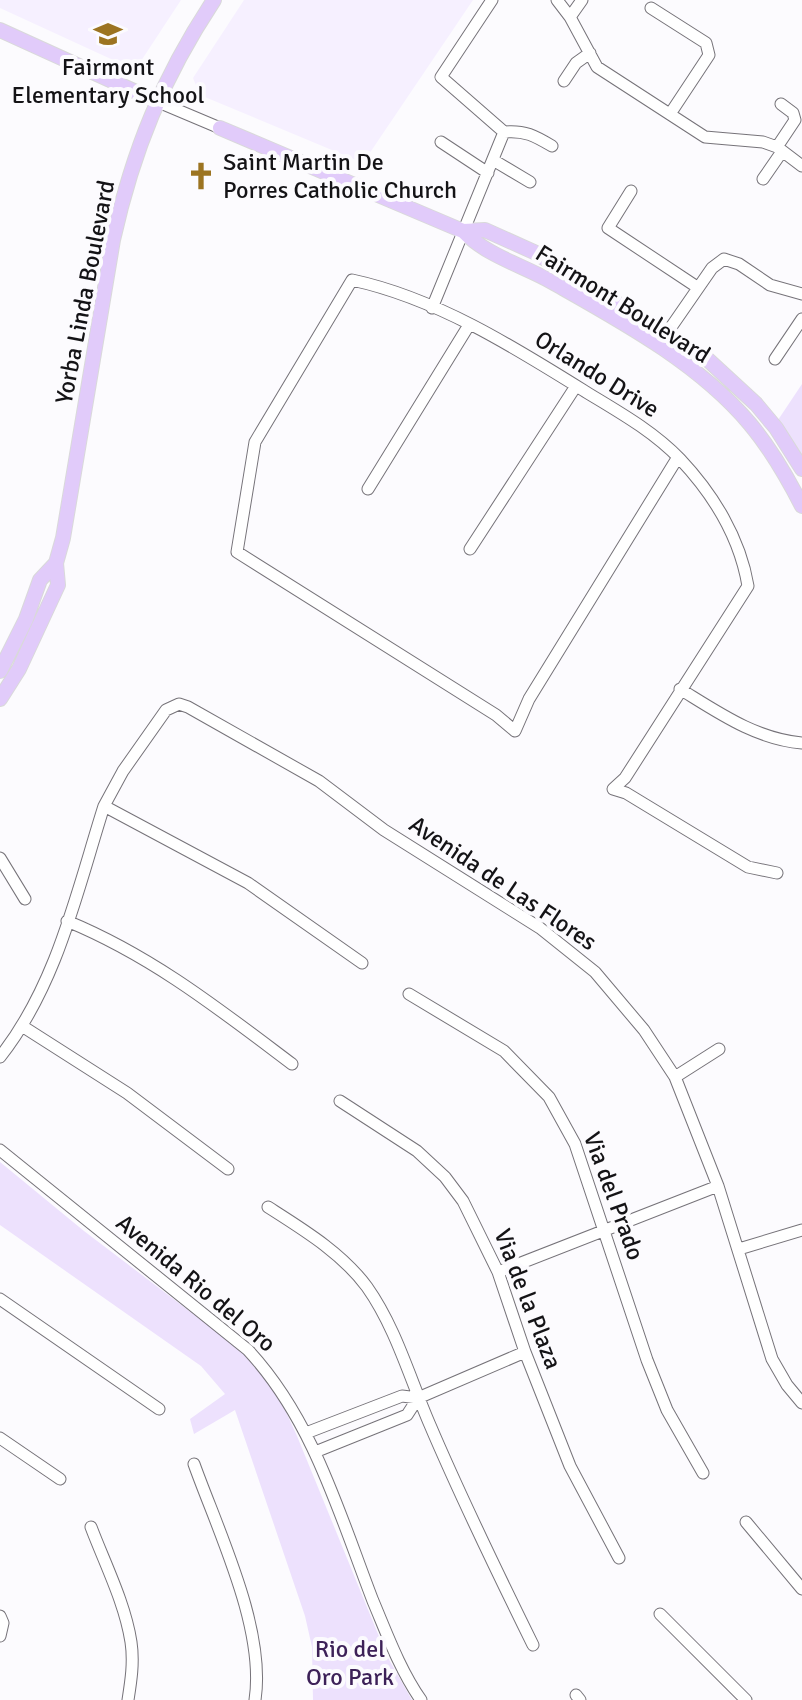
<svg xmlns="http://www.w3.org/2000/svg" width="802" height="1700" viewBox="0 0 802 1700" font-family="Signika,sans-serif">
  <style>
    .built { fill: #f6f0ff }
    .park { fill: #ede1fd }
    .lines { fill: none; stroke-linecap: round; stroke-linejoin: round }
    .minor-casing { stroke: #767379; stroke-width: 13 }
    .major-casing { stroke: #d9d9da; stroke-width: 16 }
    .minor { stroke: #fff; stroke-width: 11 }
    .major { stroke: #e1cbfa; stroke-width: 14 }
    .labels { text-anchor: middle; stroke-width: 8; stroke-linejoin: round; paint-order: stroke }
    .poi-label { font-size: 24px; fill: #141316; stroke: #fcfbfe }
    .street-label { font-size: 24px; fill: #141316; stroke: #fcfbfe }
    .park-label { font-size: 24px; fill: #3d2158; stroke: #fcfbfe }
  </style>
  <rect width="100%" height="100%" fill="#fcfbfe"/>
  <!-- built -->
  <path class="built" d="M 0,0 L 181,0 L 141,61 L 124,65 L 0,8 Z
    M 244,0 L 473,0 L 363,163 L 200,95 L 193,78 Z"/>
  <!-- park -->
  <path class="park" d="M 802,384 L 802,457 L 778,420 Z
    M 0,1162 L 84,1231 L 238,1348 L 262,1374 L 282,1403 L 297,1436 L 387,1656 L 412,1700 L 313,1700 L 312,1647 L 305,1616 L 235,1410 L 194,1434 L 190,1419 L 225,1394 L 201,1366 L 0,1225 Z"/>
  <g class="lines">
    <defs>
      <path id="minor" d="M 492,0 L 441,77 L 504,132
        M 557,0 L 570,17 L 597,67 L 705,137 L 763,142 L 777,147 L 802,166
        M 651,8 L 706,43 L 709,55 L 670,114
        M 570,17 L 582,0
        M 564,81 L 576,63 L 590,53
        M 156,101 L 220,128
        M 504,132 C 525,130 535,136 552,146
        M 441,142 L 488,173
        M 777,147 L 795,120 L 793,113 L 781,104
        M 493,160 L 530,182
        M 763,179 L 781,153
        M 631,191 L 608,228 L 697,287
        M 432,308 L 504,132
        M 667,333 L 712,268 L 724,259 L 739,264 L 770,285 L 802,294
        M 775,359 L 802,319
        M 678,457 L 529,699 L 515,731 L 496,715 L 237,552 L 255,442 L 352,280 C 436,298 514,347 586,392 C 619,412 653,431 680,459 C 713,494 740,538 748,586 L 625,778 L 613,789 L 626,793 L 748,867 L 777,873
        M 368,489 L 469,325
        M 470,549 L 576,386
        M 680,689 C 719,713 756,739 802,743
        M 104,806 L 248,883 L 362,963
        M 0,858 L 25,899
        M 67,921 C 152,956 219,1009 292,1064
        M 409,994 L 504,1051 L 549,1097 L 575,1144 L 647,1360 L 667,1410 L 703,1473
        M 22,1026 L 127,1093 L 228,1169
        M 0,1057 C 57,985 77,891 104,806 L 123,771 L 166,710 L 179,704 L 188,707 L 319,781 L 384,830 L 540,928 L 595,972 L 644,1030 L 675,1077 L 718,1186 L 772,1359 L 787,1385 L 802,1403
        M 675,1077 L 719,1049
        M 340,1101 L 417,1151 L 445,1177 L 463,1201 L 498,1272 L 525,1352 L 570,1466 L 619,1558
        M 0,1150 L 248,1350 C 313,1420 339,1513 373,1601 C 387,1634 400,1670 421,1700
        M 268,1207 C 304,1230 342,1253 367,1287 C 396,1328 410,1379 430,1425 C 462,1500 497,1572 533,1645
        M 739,1249 L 802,1230
        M 498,1272 L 718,1186
        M 0,1299 L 159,1409
        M 306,1433 L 402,1396 L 418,1398 L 525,1352
        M 0,1438 L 60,1479
        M 315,1452 L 407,1415 L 418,1398
        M 194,1464 C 218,1531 266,1629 255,1700
        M 746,1522 L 802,1589
        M 91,1527 C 105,1564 125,1603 131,1642 C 134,1662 131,1681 128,1700
        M 660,1614 L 746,1700
        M 0,1616 L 3,1623 L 0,1636
        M 576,1695 L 580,1700"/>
      <path id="major" d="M 0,30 L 156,101
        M 220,128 L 463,231 C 487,256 522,265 552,282 C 621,321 699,363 750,424 C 771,449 787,477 802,506
        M 463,231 L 485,230 L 534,252 L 706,358 L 756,404 L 776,428 L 802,469
        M 0,671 L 26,619 L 40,580 L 56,563
        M 0,699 L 19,669 L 58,585 L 56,563 L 63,538 L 113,240 C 133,150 163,77 214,0"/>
    </defs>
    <!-- minor casing -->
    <use href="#minor" class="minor-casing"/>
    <!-- major casing -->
    <use href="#major" class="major-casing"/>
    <!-- minor -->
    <use href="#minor" class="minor"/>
    <!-- major -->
    <use href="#major" class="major"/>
  </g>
  <!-- icons -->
  <defs>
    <symbol id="school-bare" viewBox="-9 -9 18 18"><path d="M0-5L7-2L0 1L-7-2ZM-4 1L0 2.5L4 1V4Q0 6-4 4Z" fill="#9c7421" stroke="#fcfbfe" stroke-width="2.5" paint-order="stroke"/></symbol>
    <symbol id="church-bare" viewBox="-9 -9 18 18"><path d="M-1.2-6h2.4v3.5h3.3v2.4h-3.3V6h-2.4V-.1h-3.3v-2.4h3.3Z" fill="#9c7421" stroke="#fcfbfe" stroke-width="2.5" paint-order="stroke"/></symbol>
  </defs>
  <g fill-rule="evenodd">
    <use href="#school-bare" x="88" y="14" width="40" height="40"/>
    <use href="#church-bare" x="181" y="156" width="40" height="40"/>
  </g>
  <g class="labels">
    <!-- poi labels -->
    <g class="poi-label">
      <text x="108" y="75">Fairmont<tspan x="108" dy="28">Elementary School</tspan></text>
      <text x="223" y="170" text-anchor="start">Saint Martin De<tspan x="223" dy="28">Porres Catholic Church</tspan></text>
    </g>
    <!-- street labels -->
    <g class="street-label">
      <text transform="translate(85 292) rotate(-79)" y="8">Yorba Linda Boulevard</text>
      <text transform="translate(623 304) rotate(32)" y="8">Fairmont Boulevard</text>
      <text transform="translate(597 374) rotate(32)" y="8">Orlando Drive</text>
      <text transform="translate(503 883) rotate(34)" y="8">Avenida de Las Flores</text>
      <text transform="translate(614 1196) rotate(70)" y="8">Via del Prado</text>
      <text transform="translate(196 1283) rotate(40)" y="8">Avenida Rio del Oro</text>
      <text transform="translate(528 1299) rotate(69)" y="8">Via de la Plaza</text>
    </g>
    <!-- park labels -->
    <g class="park-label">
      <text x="350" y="1657">Rio del<tspan x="350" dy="28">Oro Park</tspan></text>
    </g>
  </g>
</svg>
